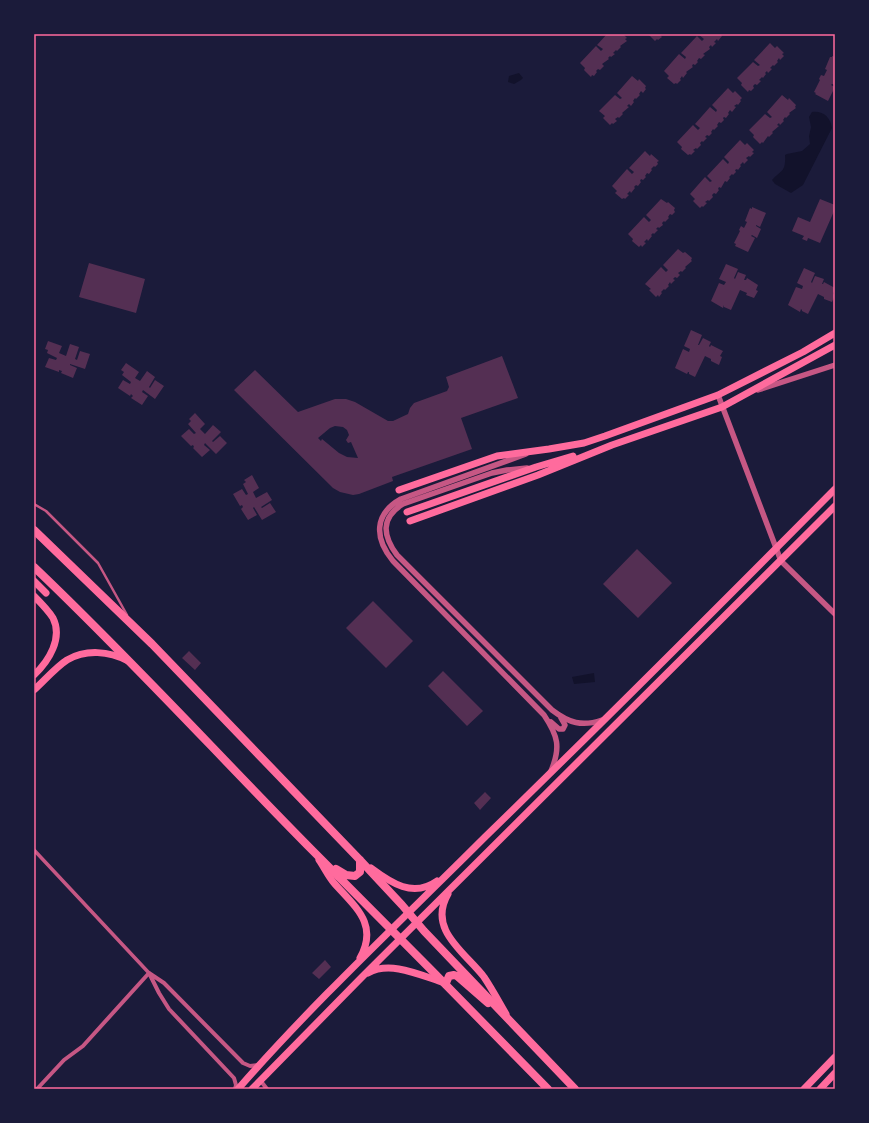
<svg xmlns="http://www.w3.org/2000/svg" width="869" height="1123" viewBox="0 0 869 1123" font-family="'Asap Condensed',sans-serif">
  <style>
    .water { fill: #12122b }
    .building { fill: #542f53; fill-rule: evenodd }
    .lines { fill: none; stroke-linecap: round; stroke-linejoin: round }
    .service { stroke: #c65784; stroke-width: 2.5 }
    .pedestrian { stroke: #c65784; stroke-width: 3.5 }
    .minor { stroke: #c65784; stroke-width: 4 }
    .tertiary { stroke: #c65784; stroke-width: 5.5 }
    .secondary { stroke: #ff6b9d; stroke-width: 7 }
    .primary { stroke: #ff6b9d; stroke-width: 7 }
    .trunk { stroke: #ff6b9d; stroke-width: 8 }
    .neatline { fill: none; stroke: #ff6b9d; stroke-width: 1.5 }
  </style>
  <rect width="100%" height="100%" fill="#1b1b3a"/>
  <!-- water -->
  <path class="water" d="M 519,73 L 523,78 L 521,80 L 514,84 L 508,82 L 509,76 Z
    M 812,112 C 822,110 831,117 832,128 L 803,185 L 791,193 L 775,184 L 772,180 C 781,170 786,172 785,155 L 787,154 L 802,151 L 810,144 L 809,136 L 811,127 L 809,117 Z
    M 594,673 L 595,682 L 574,684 L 572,677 Z"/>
  <!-- building -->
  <path class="building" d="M 607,34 L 623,34 L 627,38 L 625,39 L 627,41 L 620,46 L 621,47 L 617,51 L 616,50 L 613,53 L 615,54 L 611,57 L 610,56 L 608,58 L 609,59 L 602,64 L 604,66 L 600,70 L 598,69 L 596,71 L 597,72 L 594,76 L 592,75 L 591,77 L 584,70 L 585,68 L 580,63 L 596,46 L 601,51 L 603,49 L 597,45 Z
    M 648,34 L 662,34 L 660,35 L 662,37 L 658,40 L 657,39 L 655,41 Z
    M 698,34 L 722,34 L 721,35 L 722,36 L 718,41 L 717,39 L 714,42 L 716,43 L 712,47 L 711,45 L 709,47 L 710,49 L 703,54 L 705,55 L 701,59 L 699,58 L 697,61 L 698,62 L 695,65 L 693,64 L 692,66 L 693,67 L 686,72 L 687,73 L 683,78 L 682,76 L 680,79 L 681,80 L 677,84 L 676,83 L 674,84 L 667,78 L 669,76 L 664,71 L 679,54 L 685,59 L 686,57 L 681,53 L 697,36 L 702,41 L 704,39 Z
    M 770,43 L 775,48 L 777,46 L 784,53 L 782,54 L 784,56 L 780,60 L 779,58 L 777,61 L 778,62 L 774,66 L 773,65 L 770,68 L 772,69 L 768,73 L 767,71 L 765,73 L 766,74 L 763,78 L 762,77 L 759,80 L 761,81 L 757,85 L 755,84 L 753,86 L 754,88 L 751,91 L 749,90 L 748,92 L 741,85 L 742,83 L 737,78 L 753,62 L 758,66 L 760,65 L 754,60 Z
    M 832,56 L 835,57 L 835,85 L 832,84 L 831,85 L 835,87 L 828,101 L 815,94 L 816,93 L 814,92 L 820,80 L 819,79 L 821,75 L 824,76 L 827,70 L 825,69 L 830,57 L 832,57 Z
    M 632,76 L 638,81 L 639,79 L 646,86 L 645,88 L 646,89 L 643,93 L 641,91 L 639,94 L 640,95 L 636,99 L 635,98 L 633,101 L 634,102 L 631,106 L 629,104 L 627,106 L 629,107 L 622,113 L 623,114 L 619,118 L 618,117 L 615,119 L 617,121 L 613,124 L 612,123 L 610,125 L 603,118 L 605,116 L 599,111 L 615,95 L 620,99 L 622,98 L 617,93 Z
    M 728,88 L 733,93 L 735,91 L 742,98 L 740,100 L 741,101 L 738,105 L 737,104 L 734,106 L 736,107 L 732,112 L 730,110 L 728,113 L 729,114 L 726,118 L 724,117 L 723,118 L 724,120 L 721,123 L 719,122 L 717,125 L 718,126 L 714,130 L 713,129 L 711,132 L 712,133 L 709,136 L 707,135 L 705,137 L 707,138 L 703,142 L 702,141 L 700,143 L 701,145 L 697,149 L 696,148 L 693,150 L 695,151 L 691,155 L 690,154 L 688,155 L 681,149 L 682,147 L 677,142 L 693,125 L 698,130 L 700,128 L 695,124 L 710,107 L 716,112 L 717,110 L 712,105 Z
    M 782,95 L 788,100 L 789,98 L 796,105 L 795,107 L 796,108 L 789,113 L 790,114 L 786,118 L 785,117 L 783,120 L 784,121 L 780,125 L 779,123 L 777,125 L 779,126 L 772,132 L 773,133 L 769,137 L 768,136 L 763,143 L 762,142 L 760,144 L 753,137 L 754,135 L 749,130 L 765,114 L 770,118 L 772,117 L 767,112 Z
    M 740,140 L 745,145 L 747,143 L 754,150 L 752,152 L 754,153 L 750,157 L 749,156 L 746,158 L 748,160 L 744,164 L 743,162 L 740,165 L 741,166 L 738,170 L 737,169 L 735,170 L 736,172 L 733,175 L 732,174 L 729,177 L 730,178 L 727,182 L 725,181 L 721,188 L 719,187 L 718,189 L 719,190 L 716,194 L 714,193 L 712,195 L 713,197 L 709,201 L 708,200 L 705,202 L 707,203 L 703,207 L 702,206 L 700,208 L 693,201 L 695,199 L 690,194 L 705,177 L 710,182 L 712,181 L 707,176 L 723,159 L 728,164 L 729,162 L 724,157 Z
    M 645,151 L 650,156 L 651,154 L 659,161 L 657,162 L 658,164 L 655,167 L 654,166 L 651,169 L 652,170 L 649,174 L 647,173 L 645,176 L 646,177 L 643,180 L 641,179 L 640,181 L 641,182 L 638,186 L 636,185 L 634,187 L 635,188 L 631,193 L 630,191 L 627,194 L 629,195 L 625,199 L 624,198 L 622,199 L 615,193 L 617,191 L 612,186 L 627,169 L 632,174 L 634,172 L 629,168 Z
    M 661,199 L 667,203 L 668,202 L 675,208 L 674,210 L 675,212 L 672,215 L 670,214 L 668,217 L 669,218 L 665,222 L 664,221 L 662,223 L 663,225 L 659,228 L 658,227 L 656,229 L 658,230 L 654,234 L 653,233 L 651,235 L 652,236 L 648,241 L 647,239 L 644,242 L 646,243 L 642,247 L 641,245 L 639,247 L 632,241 L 633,239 L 628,234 L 644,217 L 649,222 L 651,220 L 646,215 Z
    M 820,199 L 835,205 L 835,209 L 820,243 L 808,238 L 807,241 L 802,239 L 804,236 L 792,231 L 798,217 L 810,222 Z
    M 752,207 L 766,213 L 760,227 L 756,225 L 756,226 L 761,229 L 757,238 L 752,235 L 751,236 L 755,238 L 748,252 L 735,246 L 736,244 L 734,243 L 740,231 L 739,230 L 741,226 L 744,228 L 747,222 L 745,221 L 750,208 L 752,209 Z
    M 678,249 L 683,253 L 685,252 L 692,258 L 691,260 L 692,261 L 685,267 L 686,268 L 682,272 L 681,271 L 678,273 L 680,275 L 677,278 L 675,277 L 673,279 L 675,280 L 671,284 L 670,282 L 668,285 L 669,286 L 665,290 L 664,289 L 661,292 L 662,293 L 659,297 L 658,295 L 656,297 L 649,290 L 651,289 L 645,284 L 661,267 L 666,272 L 668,270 L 663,265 Z
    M 89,263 L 145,279 L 136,313 L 79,297 Z
    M 726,264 L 738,269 L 734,278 L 735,279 L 738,272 L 746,275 L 744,280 L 746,280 L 747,278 L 758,285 L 756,290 L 758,291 L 754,298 L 746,295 L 747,293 L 740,290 L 731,310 L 724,307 L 724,305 L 723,308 L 711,301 L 719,283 L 724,285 L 726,282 L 719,279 Z
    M 804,268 L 815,273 L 811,282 L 812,283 L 815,276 L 824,279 L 822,284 L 823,284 L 824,282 L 835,288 L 833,294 L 835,295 L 832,302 L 824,299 L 824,297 L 818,294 L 808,314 L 802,311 L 802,310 L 801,309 L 800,312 L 788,305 L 796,287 L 802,289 L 803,286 L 797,283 Z
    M 691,330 L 702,335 L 698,345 L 699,345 L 703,338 L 711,342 L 709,346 L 710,347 L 711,345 L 723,351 L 720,356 L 722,357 L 719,365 L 711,361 L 711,359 L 705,356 L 695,377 L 689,374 L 689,372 L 688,372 L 687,374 L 675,368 L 683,349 L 689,352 L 690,349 L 684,346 Z
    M 48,341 L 62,346 L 59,353 L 66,356 L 70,344 L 79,347 L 75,359 L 77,360 L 80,351 L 90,354 L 85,369 L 70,364 L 70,365 L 77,368 L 73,378 L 61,373 L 62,371 L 59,370 L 59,372 L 45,367 L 49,358 L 56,360 L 57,358 L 47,353 L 48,350 L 45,349 Z
    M 502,356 L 518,398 L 461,418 L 472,449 L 392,477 L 393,481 L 359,494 L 353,495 L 340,492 L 333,488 L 234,390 L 255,370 L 298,412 L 335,399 L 346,399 L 355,402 L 388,421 L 393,421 L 408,414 L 410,408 L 414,403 L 447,391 L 449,387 L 446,377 ZM 335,426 L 343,427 L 347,430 L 349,435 L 346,440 L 348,443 L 351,442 L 358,458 L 347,457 L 339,453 L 322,439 L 321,441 L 318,438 L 330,428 Z
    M 126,363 L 139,372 L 135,378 L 140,381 L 147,371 L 155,377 L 149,387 L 150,388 L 155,380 L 164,386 L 155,399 L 143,390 L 142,392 L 148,396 L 142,405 L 131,398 L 133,396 L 131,394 L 130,396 L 118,388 L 123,380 L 130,384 L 131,382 L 122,375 L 124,372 L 121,370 Z
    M 195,413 L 205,424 L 200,429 L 205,434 L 213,425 L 221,432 L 212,441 L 213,442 L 220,436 L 227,443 L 216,454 L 205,443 L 204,445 L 210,450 L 202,457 L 193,448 L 194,447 L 193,445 L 191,446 L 181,436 L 189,429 L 194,434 L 196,433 L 188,424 L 191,421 L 189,419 Z
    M 252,475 L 259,488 L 253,492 L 256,498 L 267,492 L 272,500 L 261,507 L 262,508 L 270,503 L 276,512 L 262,520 L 254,507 L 253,508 L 257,515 L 248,520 L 241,509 L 243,507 L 242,505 L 240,506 L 233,494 L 242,489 L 246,495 L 248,494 L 243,484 L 246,482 L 244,480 Z
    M 637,549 L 672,583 L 638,618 L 603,584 Z
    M 373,601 L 413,641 L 386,668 L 346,628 Z
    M 189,651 L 201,663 L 195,670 L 182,658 Z
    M 443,671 L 483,711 L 467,726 L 428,686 Z
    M 485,792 L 491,798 L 480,810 L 474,803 Z
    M 325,960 L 331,967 L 319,979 L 312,973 Z"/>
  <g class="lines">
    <!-- service -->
    <path class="service" d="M 34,504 L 46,511 L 98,563 L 127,615"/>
    <!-- pedestrian -->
    <path class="pedestrian" d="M 34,850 L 149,973"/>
    <!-- minor -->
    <path class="minor" d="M 260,1080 L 267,1089
      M 37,1089 L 64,1060 L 83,1046 L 149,973
      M 235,1089 L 236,1085 L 234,1078 L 169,1009 L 159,993 L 149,973 L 164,983 L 243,1063 L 250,1066 L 258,1065"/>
    <!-- tertiary -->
    <path class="tertiary" d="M 758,390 L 835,365
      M 718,395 L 781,561 L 835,614
      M 526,454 L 401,499 C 374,514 374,538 393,561 L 544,715 C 558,736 561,747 551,771
      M 527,468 L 507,470 L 492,473 L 403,504 C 380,518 383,536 397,555 L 552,710 C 569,723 582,727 602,720
      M 551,722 L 559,729 L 563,729 L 565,725 L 561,718"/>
    <!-- secondary -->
    <path class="secondary" d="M 399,490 L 497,456 L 549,449 L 584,443 L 605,436 L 718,395 L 803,352 L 835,333
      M 407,512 L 536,467 L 573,456
      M 410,521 L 538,475 L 612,445 L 722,407 L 835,345
      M 34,581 L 46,593
      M 34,596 C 41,603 48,610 53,618 C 63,638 49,661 34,675
      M 34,690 C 44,681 56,667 67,660 C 86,649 109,651 128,661
      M 319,860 C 324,867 328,876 334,883 C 355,907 379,924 360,958
      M 371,868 C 391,883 413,898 437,881
      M 448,894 C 427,930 466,953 484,977 C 492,989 499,1002 506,1014
      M 368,973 C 391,960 422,976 445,983
      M 238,1089 C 315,1001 402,920 485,837 C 603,722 719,606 835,489
      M 252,1089 L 363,976 L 835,506"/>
    <!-- primary -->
    <path class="primary" d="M 804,1089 L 835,1057
      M 820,1089 L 835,1073"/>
    <!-- trunk -->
    <path class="trunk" d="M 34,530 L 152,644 L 360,860 L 402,905 L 424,931 L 575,1089
      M 34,567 C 130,658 219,756 313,851 C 392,930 470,1009 548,1089
      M 336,869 L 346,875 L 355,876 L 360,872 L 360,860
      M 446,983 L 449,976 L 454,975 L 457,976 L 488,1003"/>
  </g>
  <!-- border -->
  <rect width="869" height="1123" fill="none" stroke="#1b1b3a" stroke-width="70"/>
  <rect x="35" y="35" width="799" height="1053" class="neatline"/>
</svg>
